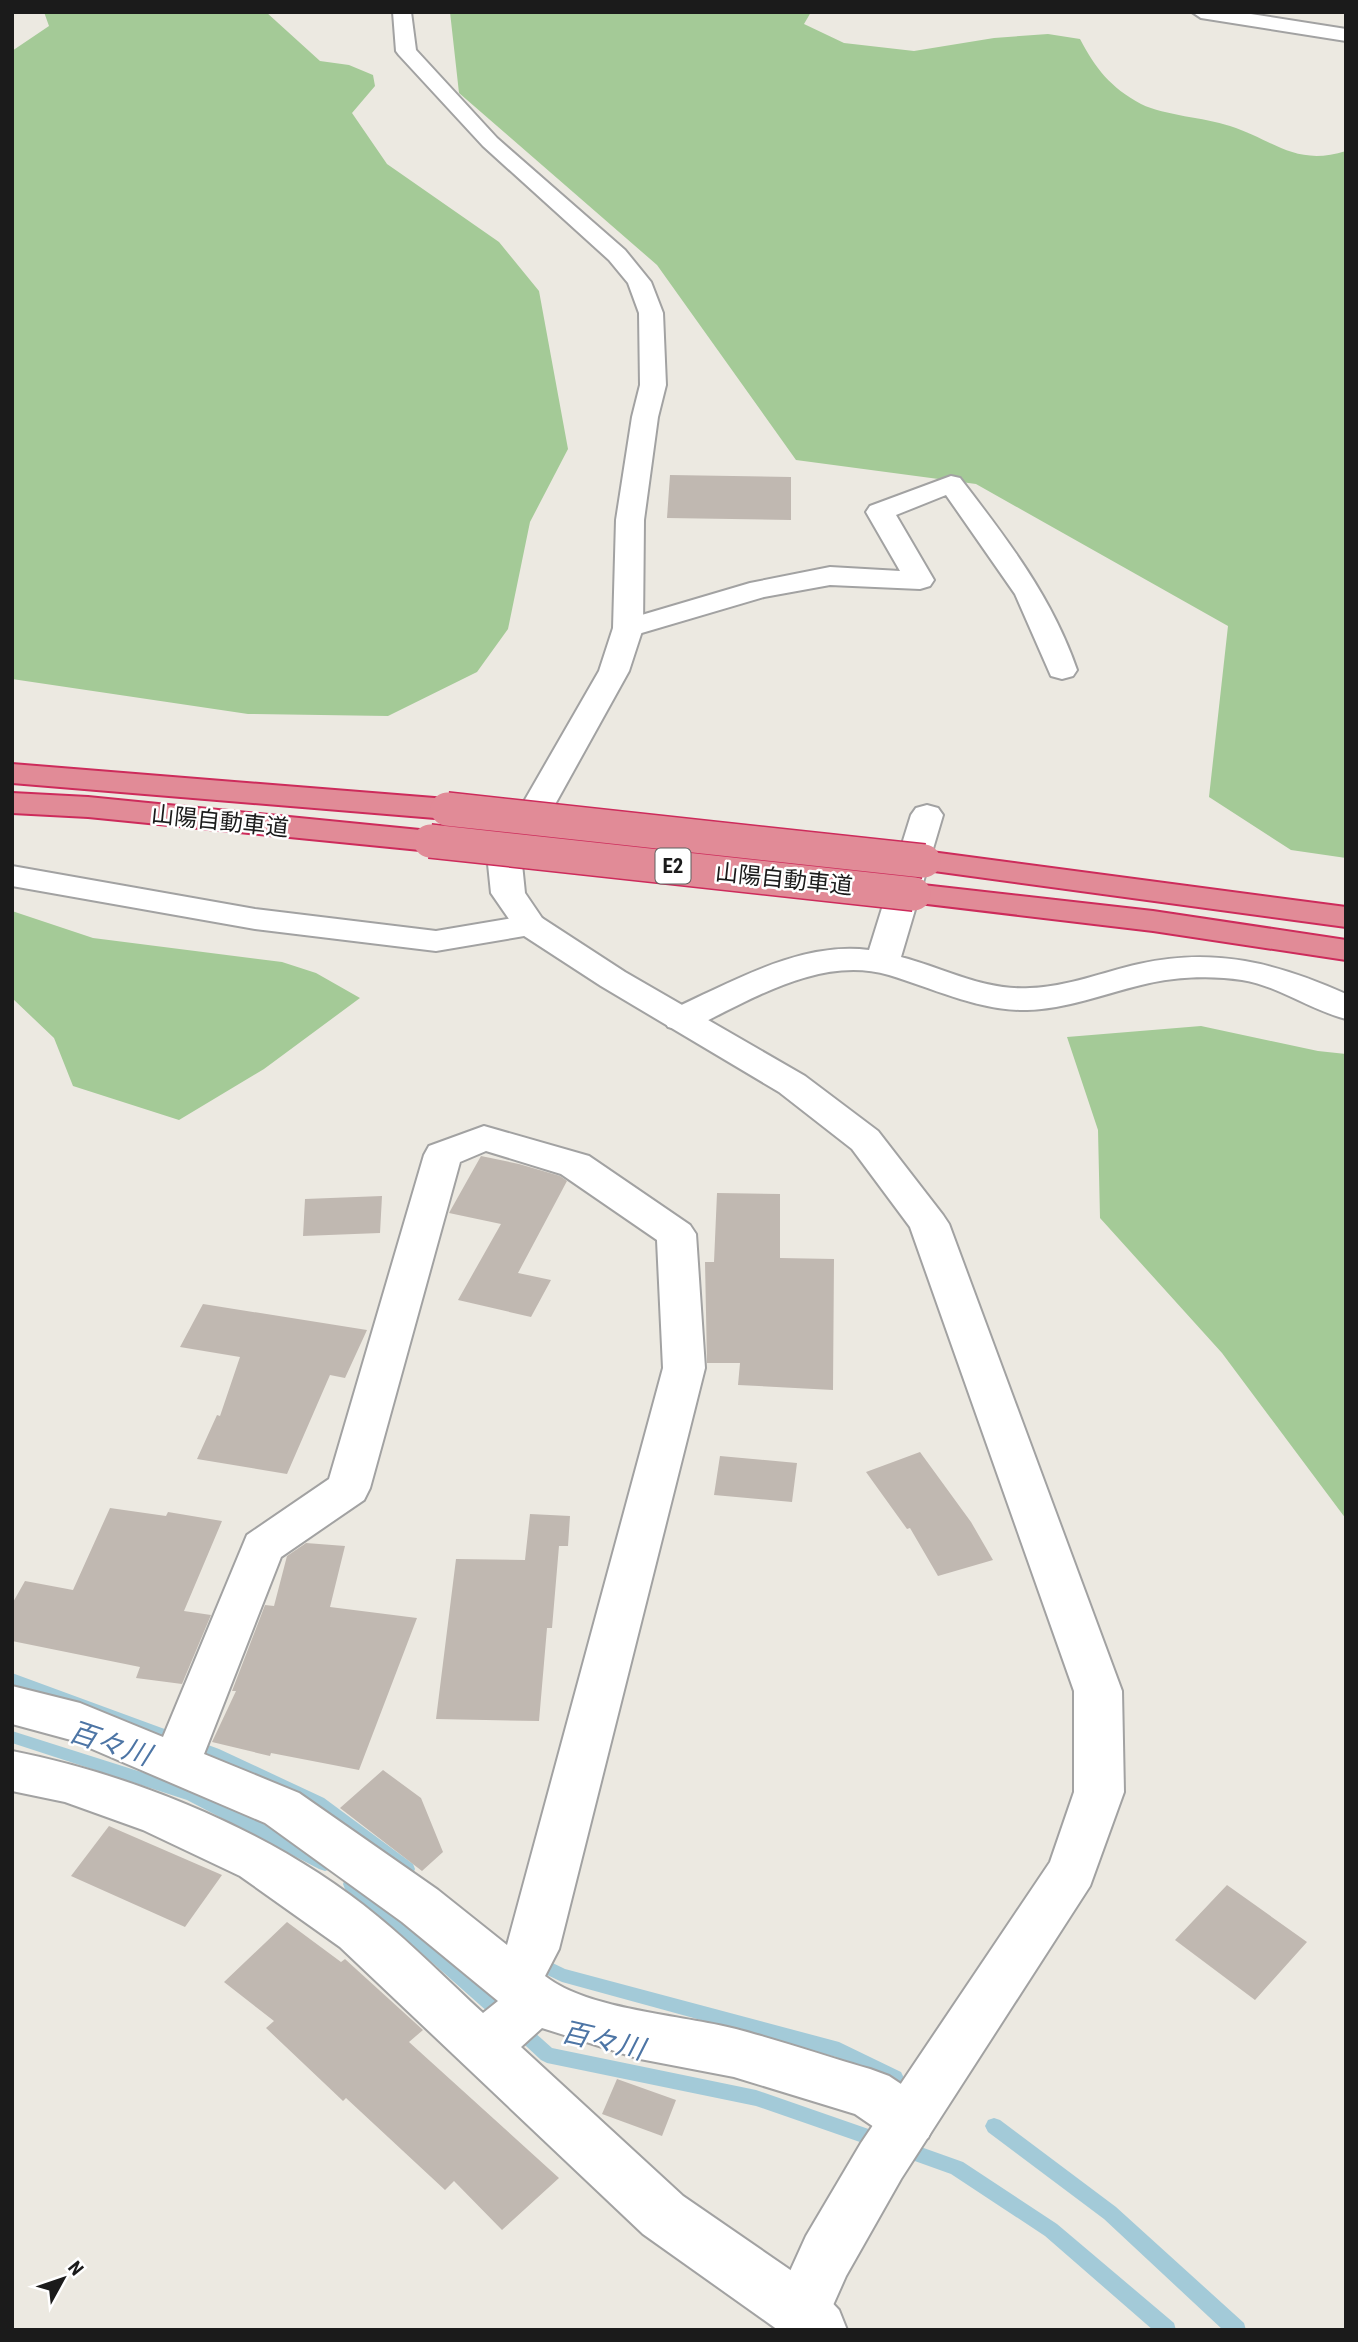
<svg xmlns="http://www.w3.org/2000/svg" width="1358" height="2342" viewBox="0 0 1358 2342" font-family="'Roboto Condensed','Noto Sans JP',sans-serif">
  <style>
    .forest { fill: #a4ca97 }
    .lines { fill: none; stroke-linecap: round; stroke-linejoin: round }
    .stream { fill: #a3cad8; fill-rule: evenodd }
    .building { fill: #c0b8b1 }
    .minor-casing { stroke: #a2a2a2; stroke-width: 4 }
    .tertiary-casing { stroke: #a2a2a2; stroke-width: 4 }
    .motorway-casing { stroke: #cd2b5b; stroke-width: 4 }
    .minor { fill: #fff; fill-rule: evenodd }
    .tertiary { fill: #fff; fill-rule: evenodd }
    .motorway { fill: #e18b97; fill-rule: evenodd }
    .motorway-bridge-casing { stroke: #cd2b5b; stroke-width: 36; stroke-linecap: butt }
    .motorway-bridge { stroke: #e18b97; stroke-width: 33 }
    .labels { text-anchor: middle; stroke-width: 5; stroke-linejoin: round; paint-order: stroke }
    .shield { fill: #fff; stroke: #5f5f5f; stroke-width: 2 }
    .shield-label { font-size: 21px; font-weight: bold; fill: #1b1b1b }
    .street-label { font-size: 23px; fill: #1b1b1b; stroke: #fff }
    .near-water-label { font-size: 28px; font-style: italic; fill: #4d75a5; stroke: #fff }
  </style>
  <rect width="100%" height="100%" fill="#ece9e1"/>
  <!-- forest -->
  <path class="forest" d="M 44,12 L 266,12 L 320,61 L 349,65 L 373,75 L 375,86 L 352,113 L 387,164 L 499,242 L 539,291 L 568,449 L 530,522 L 508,629 L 477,672 L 388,716 L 248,714 L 12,679 L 12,51 L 49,26 Z
    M 450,12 L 811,12 L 804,24 L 844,43 L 914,51 L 994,38 L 1048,34 L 1080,39 C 1096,69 1110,87 1141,104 C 1166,116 1203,117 1230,126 C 1274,140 1295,167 1346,151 L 1346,858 L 1291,850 L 1209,797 L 1228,626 L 976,484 L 796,460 L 657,265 L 459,93 Z
    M 12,911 L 93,938 L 282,962 L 316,973 L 360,998 L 264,1069 L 179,1120 L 73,1086 L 54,1038 L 12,998 Z
    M 1201,1026 L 1318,1051 L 1346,1054 L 1346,1519 L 1222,1353 L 1100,1218 L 1098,1130 L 1067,1037 Z"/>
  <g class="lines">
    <!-- stream -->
    <path class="stream" d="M 12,1673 L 219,1749 L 324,1798 L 413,1864 L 415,1869 L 413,1874 L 407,1876 L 401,1874 L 312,1808 L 209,1757 L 12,1685 Z
      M 12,1731 L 198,1790 L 331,1859 L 333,1864 L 331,1869 L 325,1871 L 319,1869 L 187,1800 L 12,1743 Z
      M 351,1877 L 357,1879 L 403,1916 L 510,2011 L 512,2016 L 510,2021 L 504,2024 L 498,2021 L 391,1926 L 345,1889 L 343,1884 L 345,1879 Z
      M 534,1954 L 565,1969 L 839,2042 L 901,2072 L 904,2078 L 901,2084 L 895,2086 L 836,2057 L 562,1982 L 528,1966 L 526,1961 L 528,1956 Z
      M 518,2020 L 524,2023 L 552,2048 L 756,2090 L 880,2133 L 886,2135 L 889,2141 L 886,2147 L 880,2149 L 756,2106 L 547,2063 L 541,2060 L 512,2033 L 510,2028 L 512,2023 Z
      M 994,2118 L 1000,2120 L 1116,2207 L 1244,2323 L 1246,2330 L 1223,2330 L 1104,2219 L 988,2132 L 985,2126 L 988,2120 Z
      M 904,2141 L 963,2162 L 1057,2224 L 1174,2323 L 1176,2330 L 1153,2330 L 1045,2236 L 951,2174 L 898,2155 L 895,2149 L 898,2143 Z"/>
  </g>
  <!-- building -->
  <path class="building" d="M 670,475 L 791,477 L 791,520 L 667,518 Z
    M 481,1156 L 519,1164 L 560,1176 L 567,1181 L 518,1273 L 551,1280 L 531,1317 L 458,1300 L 501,1224 L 449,1213 Z
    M 717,1193 L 780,1194 L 780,1258 L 834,1259 L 833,1390 L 738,1385 L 740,1363 L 707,1363 L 705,1262 L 714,1262 Z
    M 382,1196 L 380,1233 L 303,1236 L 305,1199 Z
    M 203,1304 L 367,1330 L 345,1378 L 330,1375 L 287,1474 L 197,1459 L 217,1415 L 220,1416 L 240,1357 L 180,1347 Z
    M 920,1452 L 971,1522 L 993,1560 L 938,1576 L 910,1528 L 907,1529 L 866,1472 Z
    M 720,1456 L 797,1463 L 792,1502 L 714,1495 Z
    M 110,1508 L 166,1516 L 168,1512 L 222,1521 L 184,1611 L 211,1615 L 182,1684 L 136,1678 L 140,1667 L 12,1641 L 12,1604 L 25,1581 L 73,1590 Z
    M 530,1514 L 570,1516 L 568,1546 L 559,1546 L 552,1628 L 547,1628 L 539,1721 L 436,1719 L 456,1559 L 525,1560 Z
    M 306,1543 L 345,1546 L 330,1607 L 417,1618 L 359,1770 L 271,1753 L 270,1756 L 212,1742 L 236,1691 L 232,1691 L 265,1605 L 274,1606 L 287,1556 Z
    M 383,1770 L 421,1798 L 443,1852 L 422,1871 L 340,1808 Z
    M 109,1826 L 222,1875 L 185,1927 L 71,1876 Z
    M 1227,1885 L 1307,1942 L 1255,2000 L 1175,1940 Z
    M 287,1922 L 341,1962 L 345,1959 L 423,2030 L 409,2042 L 559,2178 L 502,2230 L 454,2181 L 445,2190 L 346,2098 L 343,2101 L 266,2028 L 274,2021 L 224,1982 Z
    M 617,2079 L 676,2100 L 662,2136 L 602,2114 Z"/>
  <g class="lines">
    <defs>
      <path id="minor" d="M 1192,12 L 1238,12 L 1346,29 L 1346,41 L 1201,18 Z
        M 951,476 L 960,478 C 1007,539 1052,597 1077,670 L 1073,676 L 1062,679 L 1051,676 L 1015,594 L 946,495 L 896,515 L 934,580 L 930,586 L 920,589 L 830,585 L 764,597 L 628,637 L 618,634 L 613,628 L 618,622 L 750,583 L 830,567 L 900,571 L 866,512 L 870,506 Z
        M 927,805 L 938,808 L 943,815 L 901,957 C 944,968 984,991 1030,988 C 1067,987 1103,972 1139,964 C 1214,947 1277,963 1346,994 L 1346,1019 C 1310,1010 1279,986 1242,980 C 1210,975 1172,977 1141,985 C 1104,994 1066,1009 1027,1010 C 979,1011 935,989 889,975 C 821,955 753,999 694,1027 L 681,1030 L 668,1027 L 663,1019 L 668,1011 C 729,984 799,941 869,950 L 911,815 L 916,808 Z
        M 12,866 L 255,909 L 436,931 L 530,915 L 542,918 L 547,925 L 542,932 L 530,935 L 436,951 L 255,929 L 12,886 Z
        M 484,1126 L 589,1156 L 690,1225 L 696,1234 L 705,1368 L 559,1949 L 545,1976 C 588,2010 682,2015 736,2029 C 781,2041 825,2056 870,2069 L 889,2076 L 928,2102 L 936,2120 L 928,2138 L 909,2145 L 890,2138 L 855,2114 L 734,2077 L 640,2059 L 542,2028 L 521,2047 L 683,2196 L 821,2291 L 839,2310 L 847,2330 L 778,2330 L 643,2234 L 340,1947 L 240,1876 L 143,1830 L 65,1802 L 12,1791 L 12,1751 C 138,1776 278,1834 377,1916 C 414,1946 448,1981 483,2013 L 498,2001 L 402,1922 L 265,1823 L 71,1740 L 12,1724 L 12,1686 L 80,1703 L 163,1737 L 247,1535 L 329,1479 L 424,1155 L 429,1146 ZM 486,1151 L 561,1174 L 657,1240 L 663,1368 L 507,1945 L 438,1890 L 299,1793 L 204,1754 L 281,1557 L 364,1500 L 370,1488 L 460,1162 Z"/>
      <path id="tertiary" d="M 393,12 L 411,12 L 416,50 L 497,138 L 625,250 L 651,282 L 663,313 L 666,385 L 658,417 L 644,520 L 643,628 L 629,671 L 522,864 L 525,893 L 542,918 L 625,972 L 805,1076 L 878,1131 L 943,1215 L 949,1224 L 1122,1691 L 1124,1792 L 1090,1886 L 901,2179 L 846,2276 L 822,2330 L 780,2330 L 772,2311 L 806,2236 L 861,2143 L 1050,1862 L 1074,1792 L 1074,1691 L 910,1227 L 852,1149 L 779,1092 L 601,986 L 518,932 L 491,893 L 488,864 L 599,671 L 613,628 L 616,520 L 632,417 L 640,385 L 639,313 L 628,283 L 609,260 L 483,146 L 399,55 L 396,51 Z"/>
      <path id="motorway" d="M 12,764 L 447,799 L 458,802 L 463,809 L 458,816 L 447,819 L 12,783 Z
        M 12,793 L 88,797 L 430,831 L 442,834 L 446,841 L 442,848 L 430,851 L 88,817 L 12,813 Z
        M 924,851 L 1346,907 L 1346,927 L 912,868 L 907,861 L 912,854 Z
        M 914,884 L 1153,911 L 1346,940 L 1346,960 L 1153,931 L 902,901 L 897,894 L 902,887 Z"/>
    </defs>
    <!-- minor casing -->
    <use href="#minor" class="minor-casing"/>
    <!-- tertiary casing -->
    <use href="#tertiary" class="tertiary-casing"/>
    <!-- motorway casing -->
    <use href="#motorway" class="motorway-casing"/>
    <!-- minor -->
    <use href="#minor" class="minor"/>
    <!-- tertiary -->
    <use href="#tertiary" class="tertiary"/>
    <!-- motorway -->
    <use href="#motorway" class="motorway"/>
    <defs>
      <path id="motorway-bridge" d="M 447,809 L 924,861
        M 430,841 L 914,894"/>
    </defs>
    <!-- motorway-bridge casing -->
    <use href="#motorway-bridge" class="motorway-bridge-casing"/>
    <!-- motorway-bridge -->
    <use href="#motorway-bridge" class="motorway-bridge"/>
  </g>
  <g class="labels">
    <!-- shield labels -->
    <rect class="shield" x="655.5" y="848.5" width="35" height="35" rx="5"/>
    <g class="shield-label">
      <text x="673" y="873">E2</text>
    </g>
    <!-- street labels -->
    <g class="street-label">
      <text transform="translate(220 821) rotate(6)" y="8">山陽自動車道</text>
      <text transform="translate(784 879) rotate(6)" y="8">山陽自動車道</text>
    </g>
    <!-- near-water labels -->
    <g class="near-water-label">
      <text transform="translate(110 1743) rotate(18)" y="10">百々川</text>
      <text transform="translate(603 2040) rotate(13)" y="10">百々川</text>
    </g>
  </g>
  <!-- border -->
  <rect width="1358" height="2342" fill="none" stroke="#1b1b1b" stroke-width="28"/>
  <!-- north arrow -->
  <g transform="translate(63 2279) rotate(50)" stroke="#ffffff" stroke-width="5" paint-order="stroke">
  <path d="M0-5L12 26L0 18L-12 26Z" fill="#1b1b1b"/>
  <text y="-10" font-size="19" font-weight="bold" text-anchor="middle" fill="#1b1b1b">N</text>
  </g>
</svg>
